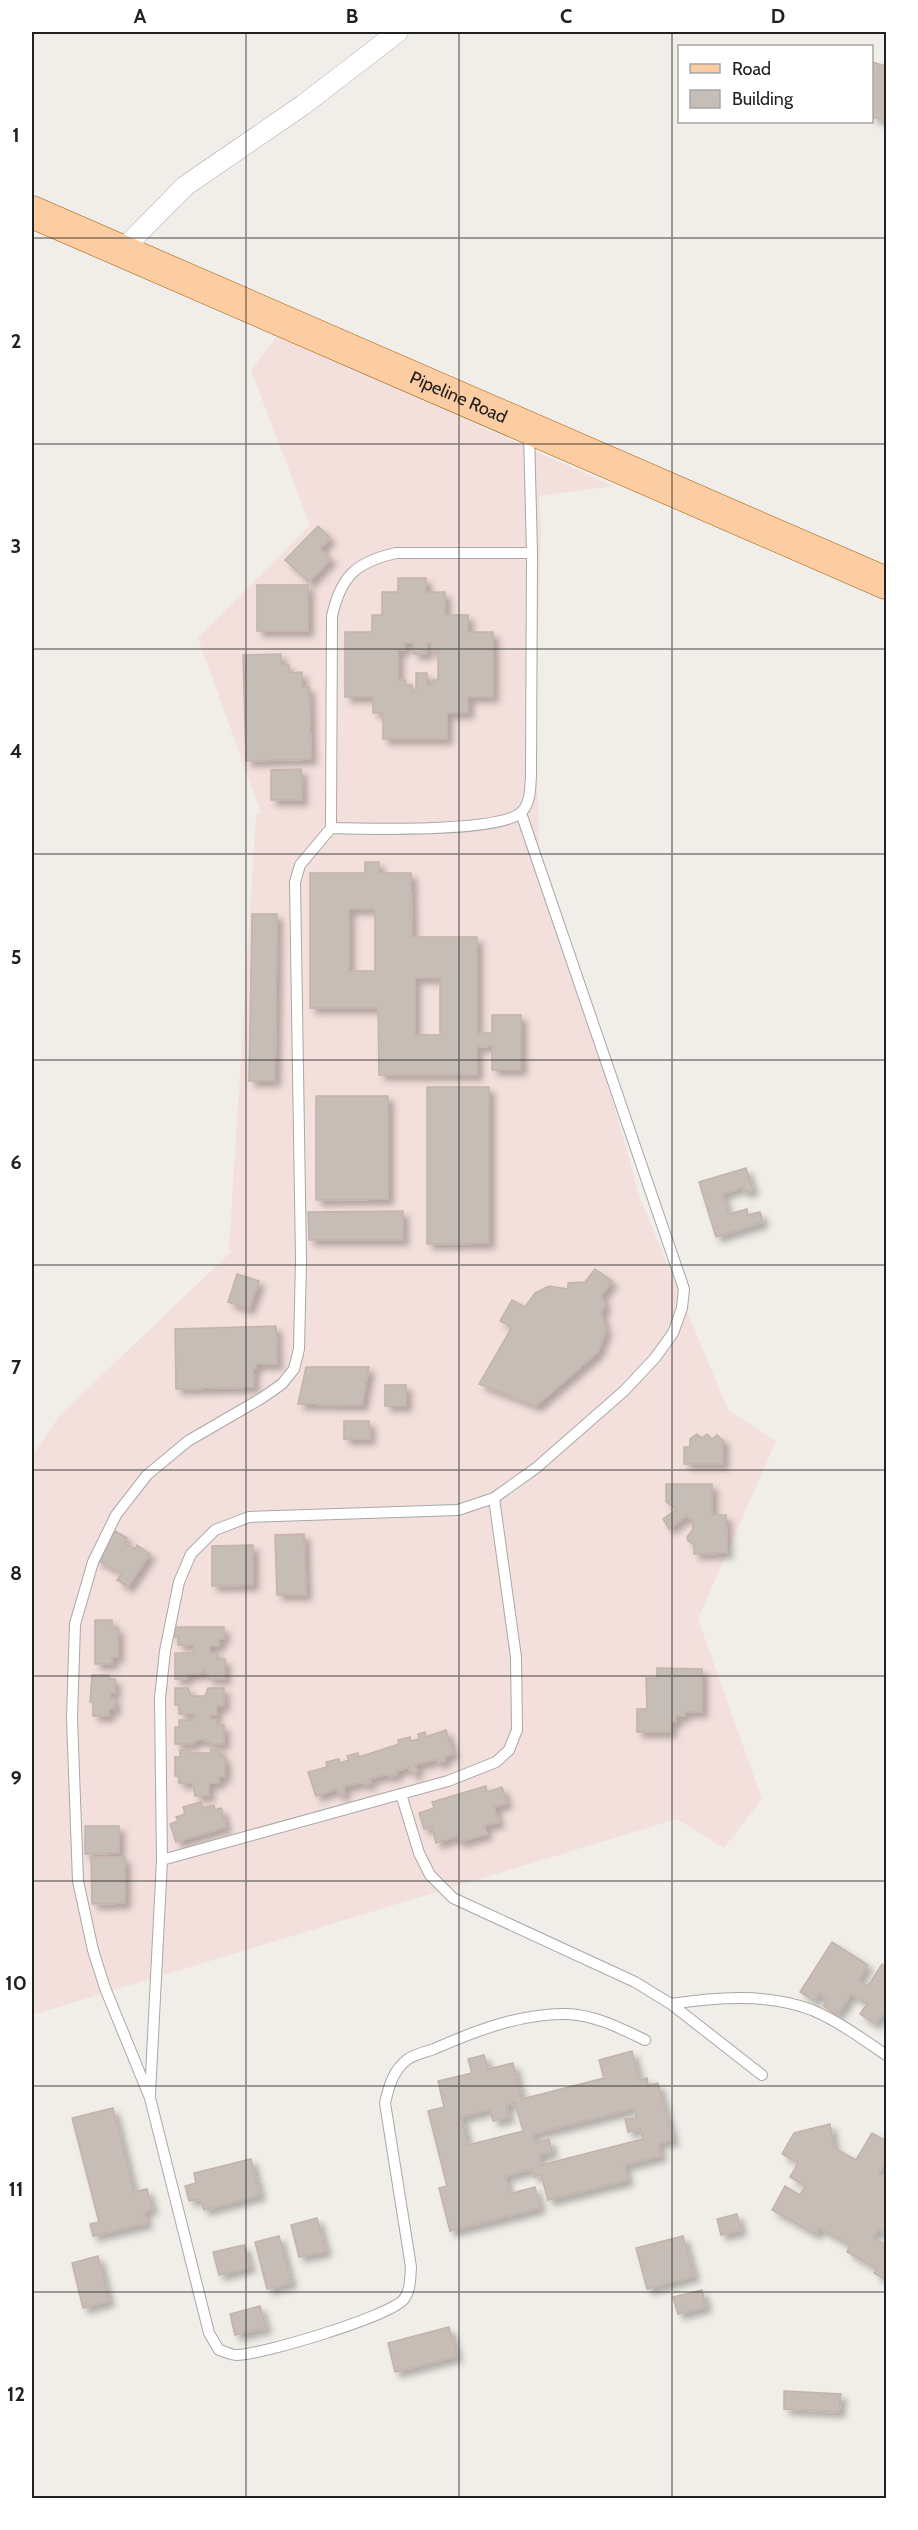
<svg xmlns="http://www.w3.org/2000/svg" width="918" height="2530" viewBox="0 0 918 2530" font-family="Cabin,sans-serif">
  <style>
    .military { fill: #f3e0dc }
    .building { fill: #c6bdb7; stroke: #c3b3aa; stroke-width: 1.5; fill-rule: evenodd; filter: url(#shadow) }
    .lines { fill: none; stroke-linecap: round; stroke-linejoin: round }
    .service-casing { stroke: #a8a8a8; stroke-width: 12 }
    .minor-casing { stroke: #a8a8a8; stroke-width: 21 }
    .primary-casing { stroke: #9e5b00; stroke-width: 33 }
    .service { stroke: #fff; stroke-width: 10 }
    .minor { stroke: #fff; stroke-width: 20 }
    .primary { stroke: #fccda2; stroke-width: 32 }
    .grid { fill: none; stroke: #212121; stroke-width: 1.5; stroke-opacity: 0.55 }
    .labels { text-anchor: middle; stroke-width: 6; stroke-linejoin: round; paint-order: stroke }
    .street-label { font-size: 18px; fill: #212121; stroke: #fff }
    .neatline { fill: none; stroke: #212121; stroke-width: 2 }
    .grid-label { font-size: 20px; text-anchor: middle; font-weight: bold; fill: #212121 }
  </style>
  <defs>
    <filter id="shadow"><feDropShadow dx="5.5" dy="5.5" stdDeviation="3" flood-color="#0004"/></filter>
  </defs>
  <rect width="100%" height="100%" fill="#f1ede8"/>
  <!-- military -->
  <path class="military" d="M 278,335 L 613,486 L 539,496 L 541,530 L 536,708 L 539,850 L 578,976 L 640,1198 L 728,1410 L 776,1441 L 698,1619 L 762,1799 L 724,1848 L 677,1819 L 32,2015 L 32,1456 L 60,1415 L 233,1250 L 229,1250 L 256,813 L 261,813 L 198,638 L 310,525 L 251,370 Z"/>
  <!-- building -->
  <path class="building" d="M 872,62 L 886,66 L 886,121 L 872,117 Z
    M 318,526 L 330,538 L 320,549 L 331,559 L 309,582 L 285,560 Z
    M 398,578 L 426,578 L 426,592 L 445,592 L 445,615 L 468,615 L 468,632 L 493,632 L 493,697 L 468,697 L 468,713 L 447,713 L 447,739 L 383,739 L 383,713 L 373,713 L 373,697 L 345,697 L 345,632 L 372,632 L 372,615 L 382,615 L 382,592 L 398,592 ZM 405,643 L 413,643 L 413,654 L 427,654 L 427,643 L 431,643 L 431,651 L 438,651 L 438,680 L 433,680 L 433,685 L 427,685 L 427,673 L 416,673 L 416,692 L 412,692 L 412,685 L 405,685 L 405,680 L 398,680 L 398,650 L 405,650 Z
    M 257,585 L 308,585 L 308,631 L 257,631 Z
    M 281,654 L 281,665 L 289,665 L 290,673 L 302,672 L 302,687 L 309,687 L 311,759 L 246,761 L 243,655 Z
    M 301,769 L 302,800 L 271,800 L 271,770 Z
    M 365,862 L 379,862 L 379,873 L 411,873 L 412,937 L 477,937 L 477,1033 L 492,1033 L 492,1015 L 521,1015 L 521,1070 L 492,1070 L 492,1046 L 477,1047 L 477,1075 L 379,1075 L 378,1008 L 310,1008 L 310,873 L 365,873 ZM 349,909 L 375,909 L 375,971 L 349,971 ZM 415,978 L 440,978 L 440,1035 L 415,1035 Z
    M 252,914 L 277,914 L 275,1081 L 249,1081 Z
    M 427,1087 L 489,1087 L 489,1243 L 427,1244 Z
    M 316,1096 L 388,1096 L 388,1199 L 316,1200 Z
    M 746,1168 L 753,1190 L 744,1192 L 743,1187 L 722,1194 L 729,1214 L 747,1209 L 748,1215 L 760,1212 L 763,1222 L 716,1237 L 699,1182 Z
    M 403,1211 L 403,1240 L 309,1240 L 308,1212 Z
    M 595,1269 L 612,1281 L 601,1296 L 605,1305 L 601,1313 L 606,1330 L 598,1352 L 536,1406 L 479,1384 L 512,1327 L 500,1321 L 512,1300 L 525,1307 L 535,1293 L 549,1286 L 568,1289 L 568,1283 L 585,1282 Z
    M 237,1274 L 259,1281 L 249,1309 L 228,1302 Z
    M 276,1326 L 277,1364 L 256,1364 L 256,1369 L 253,1369 L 254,1387 L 176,1389 L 175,1329 Z
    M 306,1367 L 369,1367 L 362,1405 L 298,1404 Z
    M 385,1385 L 406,1385 L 406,1406 L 385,1406 Z
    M 344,1421 L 369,1421 L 370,1439 L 344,1439 Z
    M 697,1434 L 702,1438 L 707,1434 L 712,1439 L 717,1435 L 723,1440 L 723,1464 L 684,1464 L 684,1447 L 690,1447 L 690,1439 Z
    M 666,1484 L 712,1484 L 712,1515 L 726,1515 L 727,1553 L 694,1554 L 694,1545 L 688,1541 L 687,1537 L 693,1529 L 693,1520 L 686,1516 L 669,1529 L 663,1519 L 677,1509 L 666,1502 Z
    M 115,1531 L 127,1538 L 124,1543 L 135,1549 L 137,1545 L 150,1554 L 128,1587 L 117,1580 L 122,1573 L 96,1560 Z
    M 304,1534 L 306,1595 L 277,1595 L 275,1535 Z
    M 253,1545 L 253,1585 L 212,1586 L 212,1546 Z
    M 95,1620 L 112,1620 L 112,1628 L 118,1628 L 118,1657 L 112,1657 L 112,1664 L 95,1664 Z
    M 173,1627 L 224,1627 L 224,1639 L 219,1639 L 219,1646 L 210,1646 L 210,1653 L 217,1653 L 217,1659 L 225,1659 L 225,1679 L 208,1679 L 208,1673 L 205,1673 L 205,1670 L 203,1673 L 187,1675 L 187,1679 L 175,1679 L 175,1653 L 194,1653 L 194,1645 L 178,1645 L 178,1637 L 173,1637 Z
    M 657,1668 L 702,1669 L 702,1712 L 685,1712 L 685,1716 L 676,1716 L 676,1722 L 671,1722 L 671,1732 L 637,1732 L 637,1709 L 647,1709 L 646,1678 L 657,1678 Z
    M 92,1675 L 109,1675 L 109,1679 L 115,1679 L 115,1693 L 110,1693 L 110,1699 L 115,1698 L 115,1709 L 109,1709 L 109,1716 L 93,1716 L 93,1702 L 90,1702 Z
    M 175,1688 L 188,1688 L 191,1696 L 205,1696 L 208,1688 L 224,1688 L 224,1706 L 217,1706 L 217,1715 L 211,1715 L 211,1719 L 217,1719 L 217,1725 L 224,1725 L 224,1744 L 211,1744 L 211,1742 L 205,1742 L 205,1740 L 197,1740 L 193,1744 L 175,1744 L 175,1727 L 179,1727 L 179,1720 L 194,1720 L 194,1714 L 179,1714 L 179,1705 L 175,1705 Z
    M 446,1730 L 453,1754 L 444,1757 L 445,1761 L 438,1763 L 437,1759 L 415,1765 L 418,1772 L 411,1774 L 409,1767 L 396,1771 L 397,1774 L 389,1777 L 388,1774 L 369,1779 L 371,1783 L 364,1785 L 363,1782 L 343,1787 L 345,1794 L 339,1796 L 337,1789 L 316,1796 L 308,1772 L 327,1767 L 326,1762 L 339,1759 L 340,1763 L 349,1760 L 347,1756 L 358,1753 L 359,1757 L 399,1744 L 398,1740 L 410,1737 L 411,1741 L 419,1739 L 418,1734 L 425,1732 L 426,1737 Z
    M 211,1749 L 220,1749 L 220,1757 L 225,1757 L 225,1777 L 219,1777 L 219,1783 L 209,1783 L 209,1796 L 195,1796 L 193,1783 L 179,1783 L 179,1776 L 175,1776 L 175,1757 L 180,1757 L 180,1750 L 190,1750 L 190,1753 L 211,1753 Z
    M 486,1786 L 487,1792 L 502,1787 L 507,1803 L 494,1807 L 499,1822 L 484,1826 L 487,1834 L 459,1842 L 458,1836 L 436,1843 L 432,1827 L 424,1829 L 419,1813 L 434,1808 L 432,1802 Z
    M 201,1802 L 203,1808 L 214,1805 L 215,1810 L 221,1808 L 226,1827 L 176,1842 L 170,1824 L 178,1821 L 176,1817 L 185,1814 L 183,1807 Z
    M 85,1826 L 119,1826 L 119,1853 L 85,1854 Z
    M 91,1857 L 125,1857 L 125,1903 L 92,1904 Z
    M 832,1942 L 868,1965 L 858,1980 L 868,1986 L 882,1964 L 886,1967 L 886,2017 L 882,2014 L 875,2024 L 860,2014 L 867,2004 L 851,1994 L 837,2015 L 823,2006 L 827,1999 L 819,1994 L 814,2001 L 800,1992 Z
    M 632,2051 L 639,2080 L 647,2078 L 648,2085 L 658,2083 L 673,2140 L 658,2143 L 661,2156 L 624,2165 L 628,2180 L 548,2200 L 541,2175 L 534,2177 L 532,2169 L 505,2176 L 509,2194 L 535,2187 L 540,2208 L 450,2231 L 439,2188 L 447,2186 L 428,2111 L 444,2107 L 438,2081 L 472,2073 L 468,2059 L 484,2055 L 488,2069 L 513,2063 L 522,2099 L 604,2078 L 599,2060 ZM 515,2103 L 523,2131 L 468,2145 L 461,2117 L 490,2109 L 493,2121 L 509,2117 L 506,2105 ZM 635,2108 L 636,2118 L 625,2119 L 628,2132 L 640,2129 L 643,2139 L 541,2165 L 539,2155 L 552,2152 L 549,2139 L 535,2143 L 533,2134 Z
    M 113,2108 L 134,2192 L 147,2189 L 152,2209 L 144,2211 L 147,2223 L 93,2236 L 90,2224 L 99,2222 L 72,2118 Z
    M 830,2124 L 834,2148 L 856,2160 L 872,2133 L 886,2141 L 886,2159 L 878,2174 L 886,2179 L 886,2234 L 878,2229 L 873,2238 L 886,2245 L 886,2280 L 874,2273 L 877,2269 L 847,2252 L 850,2245 L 819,2228 L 815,2234 L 772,2210 L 785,2186 L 800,2195 L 805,2186 L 790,2177 L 798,2163 L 782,2154 L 794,2133 Z
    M 251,2159 L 260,2195 L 204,2210 L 200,2199 L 189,2201 L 185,2186 L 196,2183 L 194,2173 Z
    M 737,2214 L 741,2230 L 721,2235 L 717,2219 Z
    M 317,2218 L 326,2251 L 299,2257 L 291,2225 Z
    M 279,2236 L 291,2283 L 267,2289 L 255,2242 Z
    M 683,2236 L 694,2276 L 647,2289 L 636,2248 Z
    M 244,2245 L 250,2267 L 219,2275 L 213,2252 Z
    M 98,2256 L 109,2301 L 83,2308 L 72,2263 Z
    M 702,2290 L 706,2307 L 678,2314 L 673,2297 Z
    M 260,2306 L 266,2328 L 235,2335 L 230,2314 Z
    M 449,2327 L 457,2356 L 395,2372 L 388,2343 Z
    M 784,2391 L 841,2394 L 839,2412 L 784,2409 Z"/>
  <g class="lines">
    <defs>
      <path id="service" d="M 529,433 L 532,553 L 396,553 C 356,562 341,576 332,616 L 331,828 L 300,865 L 295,882 L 301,1260 L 299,1349 L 294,1369 L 282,1384 L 262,1398 L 188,1441 L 147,1475 L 116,1515 L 93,1562 L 75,1624 L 72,1718 L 78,1881 L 93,1950 L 105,1988 L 150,2098 L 209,2333 L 219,2350 C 224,2351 231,2355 237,2355 C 261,2355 391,2316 404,2299 C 411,2290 410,2278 411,2267 L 385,2103 C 389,2086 393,2070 408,2059 C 415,2054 426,2052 434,2049 C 475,2031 521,2013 567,2014 C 595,2015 620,2028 645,2040
        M 331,828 C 366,829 494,832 519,814 C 531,806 530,788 531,776 L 532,553
        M 401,1794 L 419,1853 L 430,1875 L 453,1898 L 635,1982 L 671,2004 L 762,2075
        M 162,1860 L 448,1781 L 496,1762 L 509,1750 L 517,1730 L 516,1657 L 494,1498
        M 671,2004 C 717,1997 767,1993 812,2010 C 838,2021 863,2039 886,2055
        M 150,2095 L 162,1860 L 160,1698 L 165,1651 L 179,1582 L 191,1554 L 215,1530 L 249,1517 L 458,1510 L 494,1498 L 536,1468 L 624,1391 L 655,1358 L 673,1333 L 682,1308 L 684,1289 L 521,813"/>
      <path id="minor" d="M 131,241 L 185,186 L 303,105 L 398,32"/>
      <g id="primary">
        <path id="s1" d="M 32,212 L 886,583"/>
      </g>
    </defs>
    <!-- service casing -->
    <use href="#service" class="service-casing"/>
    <!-- minor casing -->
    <use href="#minor" class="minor-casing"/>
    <!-- primary casing -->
    <use href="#primary" class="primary-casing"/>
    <!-- service -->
    <use href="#service" class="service"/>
    <!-- minor -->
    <use href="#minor" class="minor"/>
    <!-- primary -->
    <use href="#primary" class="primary"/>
  </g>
  <!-- grid -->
  <path class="grid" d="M 246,32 L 246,2498M 459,32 L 459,2498M 672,32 L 672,2498M 32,238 L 886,238M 32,444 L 886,444M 32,649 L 886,649M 32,854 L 886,854M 32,1060 L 886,1060M 32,1265 L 886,1265M 32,1470 L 886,1470M 32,1676 L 886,1676M 32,1881 L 886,1881M 32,2086 L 886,2086M 32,2292 L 886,2292"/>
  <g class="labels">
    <!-- street labels -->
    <g class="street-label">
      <text dy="6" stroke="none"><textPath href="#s1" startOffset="465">Pipeline Road</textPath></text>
    </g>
  </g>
  <!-- border -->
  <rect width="918" height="2530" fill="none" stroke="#ffffff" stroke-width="66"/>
  <!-- legend -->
  <rect x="678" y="45" width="195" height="78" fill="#ffffff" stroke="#a6a6a6" stroke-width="1.5"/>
  <rect x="690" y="64" width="30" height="9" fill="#fccda2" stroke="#a6a6a6" stroke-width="1.5"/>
  <text x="732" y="75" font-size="18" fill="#212121">Road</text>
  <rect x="690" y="90" width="30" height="18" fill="#c6bdb7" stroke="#a6a6a6" stroke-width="1.5"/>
  <text x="732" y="105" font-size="18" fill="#212121">Building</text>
  <rect x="33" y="33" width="852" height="2464" class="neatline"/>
  <g class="grid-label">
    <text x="140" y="23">A</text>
    <text x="352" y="23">B</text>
    <text x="566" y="23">C</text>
    <text x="778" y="23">D</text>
    <text x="16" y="142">1</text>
    <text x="16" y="348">2</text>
    <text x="16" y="553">3</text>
    <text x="16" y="758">4</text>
    <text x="16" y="964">5</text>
    <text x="16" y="1169">6</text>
    <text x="16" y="1374">7</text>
    <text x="16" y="1580">8</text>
    <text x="16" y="1785">9</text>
    <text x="16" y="1990">10</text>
    <text x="16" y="2196">11</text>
    <text x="16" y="2401">12</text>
  </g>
</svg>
